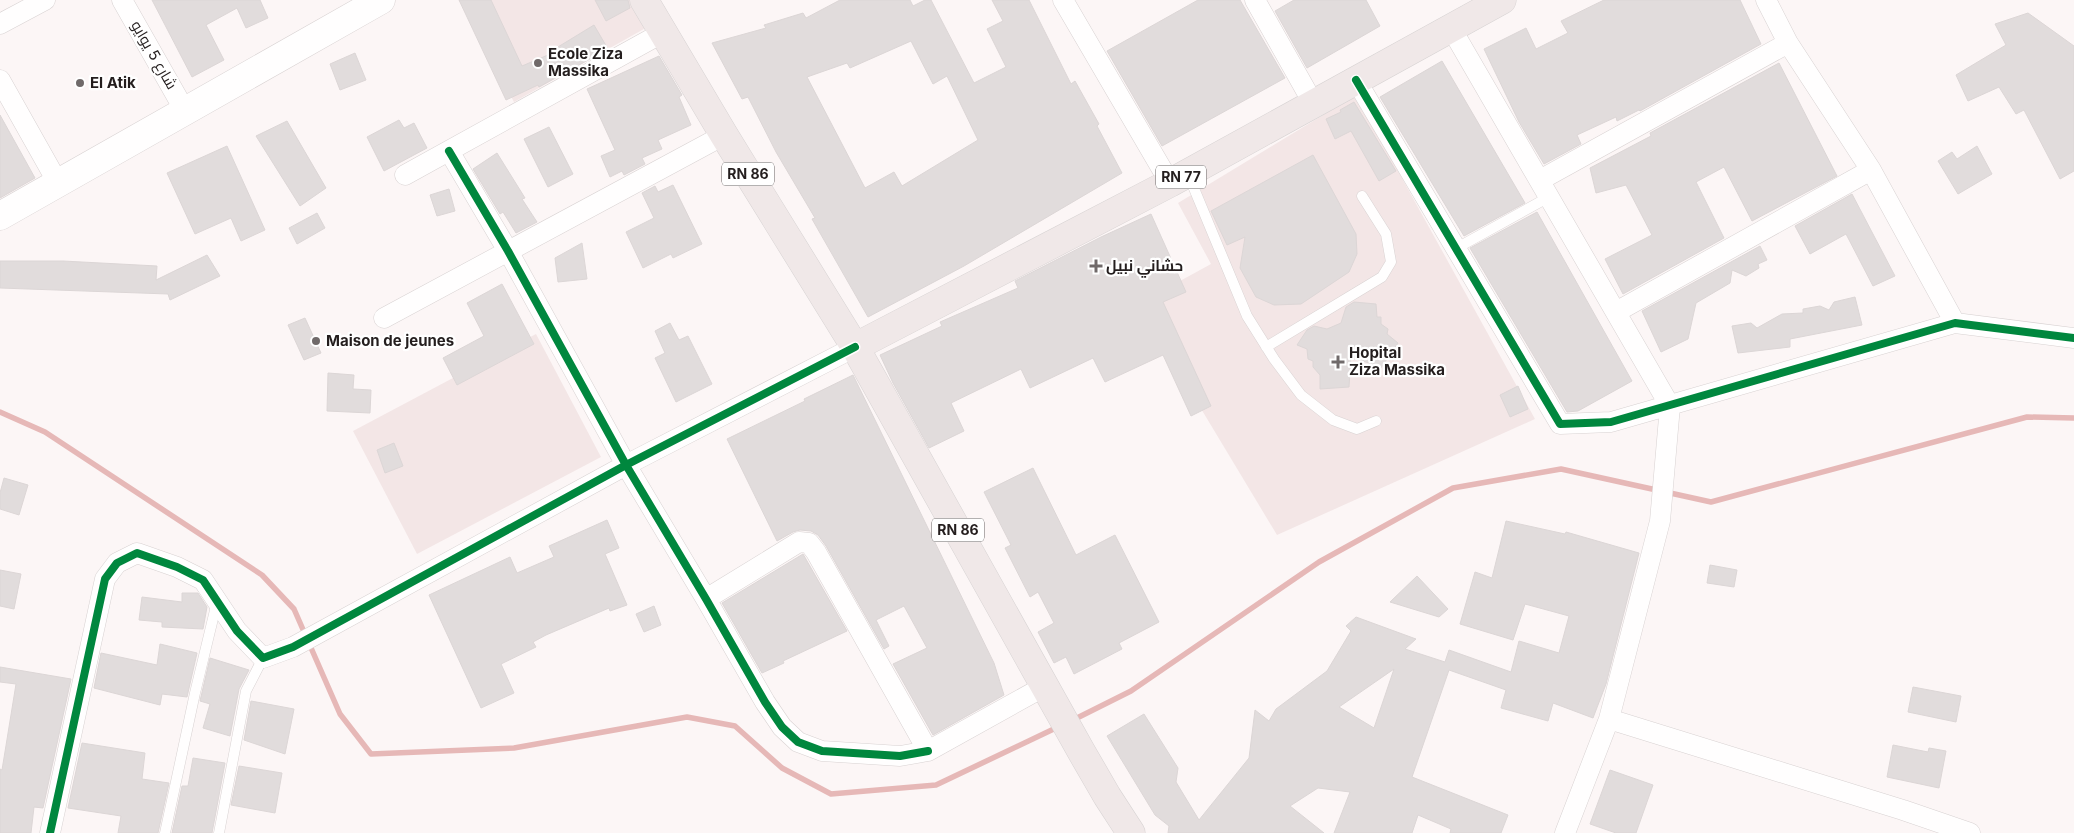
<svg xmlns="http://www.w3.org/2000/svg" width="2074" height="833" viewBox="0 0 2074 833" font-family="Inter,Cairo,sans-serif">
  <style>
    .built { fill: #f3e6e6 }
    .lines { fill: none; stroke-linecap: round; stroke-linejoin: round }
    .stream { stroke: #e6b8b7; stroke-width: 5.5 }
    .building { fill: #e1dcdc; stroke: #dcd6d6; fill-rule: evenodd }
    .lane-casing { stroke: #d8d2d2; stroke-width: 11 }
    .street-casing { stroke: #d8d2d2; stroke-width: 21 }
    .secondary-casing { stroke: #d8d2d2; stroke-width: 29 }
    .primary-casing { stroke: #d7d3d3; stroke-width: 29 }
    .lane { stroke: #fffefe; stroke-width: 10 }
    .street { stroke: #fffefe; stroke-width: 20 }
    .secondary { stroke: #fffefe; stroke-width: 28 }
    .primary { stroke: #f0e8e8; stroke-width: 28 }
    .cycleway-casing { stroke: #fff; stroke-width: 11 }
    .cycleway { stroke: #00873e; stroke-width: 8 }
    .poi-dot { fill: #706a6a; stroke: #fff; stroke-width: 2 }
    .labels { text-anchor: middle; stroke-width: 4.5; stroke-linejoin: round; paint-order: stroke }
    .shield { fill: #fff; stroke: #666262; stroke-width: 1 }
    .shield-label { font-size: 14px; font-weight: bold; fill: #241e1e }
    .poi-label { font-size: 15px; font-weight: bold; fill: #241e1e; stroke: #fff; text-anchor: start }
    .street-label { font-size: 15px; fill: #241e1e; stroke: #fff }
  </style>
  <rect width="100%" height="100%" fill="#fcf6f6"/>
  <!-- built -->
  <path class="built" d="M 459,0 L 636,0 L 651,25 L 514,102 Z
    M 1356,95 L 1535,419 L 1277,535 L 1138,304 L 1211,264 L 1178,203 Z
    M 536,334 L 601,457 L 417,554 L 353,431 Z"/>
  <g class="lines">
    <!-- stream -->
    <path class="stream" d="M 0,412 L 45,432 L 262,575 L 294,609 L 340,714 L 371,754 L 514,748 L 687,717 L 735,726 L 782,768 L 831,794 L 936,785 L 1060,726
      M 1073,720 L 1131,691 L 1319,562 L 1453,488 L 1561,469 L 1711,502 L 2027,417 L 2074,418"/>
  </g>
  <!-- building -->
  <path class="building" d="M 152,0 L 260,0 L 268,18 L 246,28 L 237,8 L 206,25 L 224,60 L 192,77 Z
    M 459,0 L 491,0 L 522,66 L 555,52 L 553,50 L 594,25 L 608,49 L 539,87 L 538,85 L 506,100 Z
    M 595,0 L 628,0 L 630,8 L 606,21 Z
    M 840,0 L 910,0 L 913,6 L 925,0 L 931,0 L 974,83 L 1006,67 L 987,29 L 1003,21 L 992,0 L 1029,0 L 1071,84 L 1075,81 L 1099,124 L 1097,126 L 1122,173 L 964,266 L 868,317 L 812,219 L 815,218 L 776,152 L 748,97 L 742,99 L 712,43 L 766,28 L 764,25 L 803,13 L 806,18 ZM 911,41 L 933,84 L 947,76 L 978,140 L 902,186 L 894,172 L 865,188 L 807,77 L 847,63 L 850,68 Z
    M 1198,0 L 1240,0 L 1285,78 L 1162,146 L 1107,51 Z
    M 1294,0 L 1366,0 L 1380,26 L 1307,68 L 1275,11 Z
    M 1604,0 L 1740,0 L 1761,44 L 1640,111 L 1639,110 L 1617,121 L 1616,117 L 1577,135 L 1581,144 L 1544,164 L 1519,122 L 1484,49 L 1526,28 L 1536,49 L 1568,33 L 1561,21 Z
    M 2028,13 L 2074,46 L 2074,171 L 2060,179 L 2024,110 L 2016,114 L 1999,87 L 1968,101 L 1956,75 L 2006,45 L 1995,24 Z
    M 355,53 L 366,80 L 340,90 L 330,64 Z
    M 659,56 L 682,95 L 679,97 L 691,125 L 658,140 L 662,149 L 642,158 L 645,164 L 624,175 L 622,171 L 610,177 L 601,156 L 615,150 L 587,89 Z
    M 1442,61 L 1525,203 L 1464,236 L 1380,97 Z
    M 1779,63 L 1837,176 L 1752,221 L 1724,167 L 1696,182 L 1724,238 L 1623,294 L 1605,259 L 1652,235 L 1626,185 L 1596,193 L 1590,168 L 1651,136 L 1650,133 Z
    M 1354,102 L 1396,171 L 1379,181 L 1351,131 L 1335,139 L 1326,119 L 1341,112 L 1340,110 Z
    M 0,115 L 35,178 L 0,198 Z
    M 399,120 L 404,128 L 414,123 L 427,148 L 384,171 L 367,137 Z
    M 287,121 L 326,188 L 300,206 L 256,136 Z
    M 549,127 L 573,174 L 548,187 L 524,139 Z
    M 227,146 L 265,230 L 241,241 L 231,218 L 195,234 L 167,173 Z
    M 1977,146 L 1992,174 L 1958,194 L 1938,161 L 1952,152 L 1957,159 Z
    M 497,153 L 525,198 L 522,199 L 537,222 L 516,233 L 503,212 L 500,214 L 473,169 Z
    M 1313,155 L 1356,234 L 1357,254 L 1349,272 L 1301,304 L 1274,305 L 1256,297 L 1240,268 L 1245,237 L 1227,245 L 1211,211 Z
    M 673,185 L 702,244 L 673,258 L 671,254 L 643,268 L 626,232 L 654,218 L 642,193 L 655,186 L 658,192 Z
    M 449,189 L 455,211 L 437,216 L 430,195 Z
    M 1852,194 L 1895,276 L 1873,286 L 1846,234 L 1810,254 L 1795,226 Z
    M 1537,212 L 1632,381 L 1578,411 L 1567,412 L 1470,248 Z
    M 317,213 L 325,228 L 297,244 L 289,228 Z
    M 1151,214 L 1186,292 L 1163,302 L 1211,406 L 1191,416 L 1163,355 L 1105,382 L 1093,358 L 1030,388 L 1021,369 L 951,403 L 964,431 L 929,448 L 893,383 L 880,355 L 942,326 L 940,322 L 1018,288 L 1015,281 L 1101,237 Z
    M 582,243 L 587,279 L 558,282 L 555,258 Z
    M 1760,246 L 1767,260 L 1758,264 L 1759,268 L 1746,276 L 1732,270 L 1730,283 L 1696,303 L 1688,339 L 1661,352 L 1642,311 Z
    M 207,255 L 220,276 L 170,300 L 168,294 L 0,288 L 0,261 L 63,261 L 157,266 L 156,280 Z
    M 502,284 L 534,344 L 457,385 L 443,358 L 484,336 L 467,303 Z
    M 1855,297 L 1862,325 L 1790,339 L 1790,347 L 1738,353 L 1732,326 L 1751,323 L 1757,328 L 1782,314 L 1803,313 L 1803,309 L 1820,306 L 1829,310 L 1834,302 Z
    M 1354,302 L 1376,304 L 1377,317 L 1381,317 L 1381,324 L 1388,329 L 1387,334 L 1398,343 L 1381,368 L 1351,356 L 1349,387 L 1320,389 L 1320,375 L 1313,367 L 1313,361 L 1308,359 L 1307,349 L 1297,345 L 1307,330 L 1314,326 L 1327,329 L 1341,323 L 1346,307 Z
    M 305,318 L 321,353 L 304,360 L 288,325 Z
    M 670,323 L 679,340 L 688,336 L 712,384 L 676,402 L 655,358 L 665,353 L 655,331 Z
    M 328,373 L 354,375 L 353,389 L 371,390 L 370,413 L 327,411 Z
    M 853,375 L 994,663 L 1004,695 L 933,735 L 893,664 L 927,648 L 904,606 L 876,620 L 889,646 L 884,649 L 826,546 L 818,535 L 811,531 L 800,530 L 793,532 L 777,541 L 727,439 L 805,401 L 804,399 Z
    M 1518,386 L 1528,409 L 1510,417 L 1500,395 Z
    M 394,443 L 403,466 L 385,473 L 377,450 Z
    M 1033,468 L 1076,555 L 1115,535 L 1159,622 L 1119,643 L 1122,649 L 1074,674 L 1066,657 L 1054,663 L 1038,632 L 1054,623 L 1038,592 L 1030,597 L 1005,548 L 1011,545 L 984,492 Z
    M 4,478 L 28,485 L 19,515 L 0,509 L 0,493 Z
    M 607,520 L 619,548 L 605,554 L 627,605 L 610,611 L 609,608 L 546,635 L 533,642 L 536,647 L 501,664 L 514,693 L 481,708 L 429,595 L 510,557 L 517,573 L 554,557 L 549,546 Z
    M 1506,521 L 1565,534 L 1566,532 L 1639,553 L 1606,684 L 1593,718 L 1553,703 L 1548,721 L 1501,708 L 1506,690 L 1449,670 L 1412,777 L 1508,815 L 1501,833 L 1450,833 L 1451,829 L 1418,815 L 1412,833 L 1334,833 L 1350,792 L 1318,788 L 1290,806 L 1324,833 L 1168,833 L 1169,826 L 1155,815 L 1107,736 L 1144,714 L 1178,768 L 1176,782 L 1199,820 L 1249,758 L 1255,710 L 1269,721 L 1276,709 L 1327,671 L 1351,631 L 1346,626 L 1356,617 L 1416,639 L 1405,649 L 1445,662 L 1449,650 L 1511,672 L 1519,641 L 1559,653 L 1569,616 L 1525,604 L 1513,640 L 1460,624 L 1475,572 L 1492,578 ZM 1394,669 L 1374,728 L 1339,707 Z
    M 803,554 L 847,631 L 783,661 L 784,663 L 762,673 L 722,603 Z
    M 1710,565 L 1737,570 L 1734,587 L 1707,583 Z
    M 0,570 L 21,574 L 14,609 L 0,606 Z
    M 1417,576 L 1448,609 L 1439,617 L 1390,602 Z
    M 182,593 L 198,593 L 207,607 L 203,629 L 162,627 L 162,622 L 139,620 L 142,597 L 182,602 Z
    M 654,606 L 661,625 L 644,632 L 636,614 Z
    M 160,644 L 197,653 L 187,697 L 162,694 L 160,705 L 94,688 L 101,653 L 157,665 Z
    M 210,658 L 249,670 L 239,689 L 230,736 L 203,728 L 210,704 L 200,701 Z
    M 0,667 L 71,679 L 43,808 L 34,807 L 31,833 L 0,833 L 0,769 L 2,770 L 16,684 L 0,682 Z
    M 1913,687 L 1961,696 L 1956,722 L 1908,712 Z
    M 251,701 L 294,709 L 285,754 L 244,740 Z
    M 82,743 L 145,753 L 142,779 L 169,783 L 158,833 L 118,833 L 121,816 L 68,808 Z
    M 1893,745 L 1928,752 L 1929,748 L 1946,751 L 1939,788 L 1887,777 Z
    M 193,758 L 225,763 L 212,833 L 172,833 L 182,786 L 188,786 Z
    M 239,766 L 282,773 L 275,813 L 231,805 Z
    M 1610,770 L 1653,785 L 1636,833 L 1616,833 L 1590,824 Z"/>
  <g class="lines">
    <defs>
      <path id="lane" d="M 1188,174 L 1247,316 L 1274,359 L 1301,395 L 1333,420 L 1357,429 L 1376,421
        M 1455,249 L 1549,197
        M 1266,347 L 1382,277 L 1391,262 L 1386,234 L 1362,196
        M 165,833 L 195,693 L 217,602
        M 219,833 L 246,691 L 263,658"/>
      <path id="street" d="M 122,0 L 185,111
        M 1063,0 L 1170,183
        M 1255,0 L 1313,103
        M 1766,0 L 1788,43 L 1871,170 L 1955,323
        M 0,24 L 45,0
        M 1451,28 L 1670,406 L 1660,521 L 1609,719 L 1565,833
        M 0,80 L 58,183
        M 1356,80 L 1560,424 L 1611,422 L 1955,323 L 2074,338
        M 449,151 L 508,251 L 626,465 L 706,599 L 765,702 L 782,727 L 798,742 L 822,751 L 900,756 L 928,751
        M 405,175 L 662,33
        M 1540,180 L 1788,43
        M 1616,312 L 1871,170
        M 384,318 L 724,135
        M 706,599 L 799,542 L 809,543 L 816,552 L 928,751 L 1045,686
        M 1609,719 L 1903,810 L 1970,833
        M 50,833 L 105,579 L 117,563 L 137,553 L 177,567 L 203,580 L 237,631 L 263,658 L 293,647 L 626,465 L 855,347"/>
      <path id="secondary" d="M 0,216 L 381,0"/>
      <path id="primary" d="M 644,0 L 724,135 L 855,347 L 1081,751 L 1107,796 L 1131,833
        M 855,347 L 1170,183 L 1502,0"/>
    </defs>
    <!-- lane casing -->
    <use href="#lane" class="lane-casing"/>
    <!-- street casing -->
    <use href="#street" class="street-casing"/>
    <!-- secondary casing -->
    <use href="#secondary" class="secondary-casing"/>
    <!-- primary casing -->
    <use href="#primary" class="primary-casing"/>
    <!-- lane -->
    <use href="#lane" class="lane"/>
    <!-- street -->
    <use href="#street" class="street"/>
    <!-- secondary -->
    <use href="#secondary" class="secondary"/>
    <!-- primary -->
    <use href="#primary" class="primary"/>
    <defs>
      <path id="cycleway" d="M 1356,80 L 1560,424 L 1611,422 L 1955,323 L 2074,338
        M 449,151 L 508,251 L 626,465 L 706,599 L 765,702 L 782,727 L 798,742 L 822,751 L 900,756 L 928,751
        M 50,833 L 105,579 L 117,563 L 137,553 L 177,567 L 203,580 L 237,631 L 263,658 L 293,647 L 626,465 L 855,347"/>
    </defs>
    <!-- cycleway casing -->
    <use href="#cycleway" class="cycleway-casing"/>
    <!-- cycleway -->
    <use href="#cycleway" class="cycleway"/>
  </g>
  <!-- markers -->
  <g class="poi-dot">
    <circle cx="538" cy="63" r="5"/>
    <circle cx="80" cy="83" r="5"/>
    <path d="M1093.5 258.5h5v5h5v5h-5v5h-5v-5h-5v-5h5z"/>
    <circle cx="316" cy="341" r="5"/>
    <path d="M1335.5 354.5h5v5h5v5h-5v5h-5v-5h-5v-5h5z"/>
  </g>
  <g class="labels">
    <!-- shield labels -->
    <g class="shield">
      <rect x="722" y="162.5" width="52" height="23" rx="4"/>
      <rect x="1156" y="165.5" width="50" height="23" rx="4"/>
      <rect x="932" y="518.5" width="52" height="23" rx="4"/>
    </g>
    <g class="shield-label">
      <text x="748" y="179">RN 86</text>
      <text x="1181" y="182">RN 77</text>
      <text x="958" y="535">RN 86</text>
    </g>
    <!-- poi labels -->
    <g class="poi-label">
      <text x="548" y="59">Ecole Ziza<tspan x="548" dy="17">Massika</tspan></text>
      <text x="90" y="88">El Atik</text>
      <text x="1106" y="271">حشاني نبيل</text>
      <text x="326" y="346">Maison de jeunes</text>
      <text x="1349" y="358">Hopital<tspan x="1349" dy="17">Ziza Massika</tspan></text>
    </g>
    <!-- street labels -->
    <g class="street-label">
      <text transform="translate(154 55) rotate(60)" y="5">شارع 5 يوايو</text>
    </g>
  </g>
</svg>
